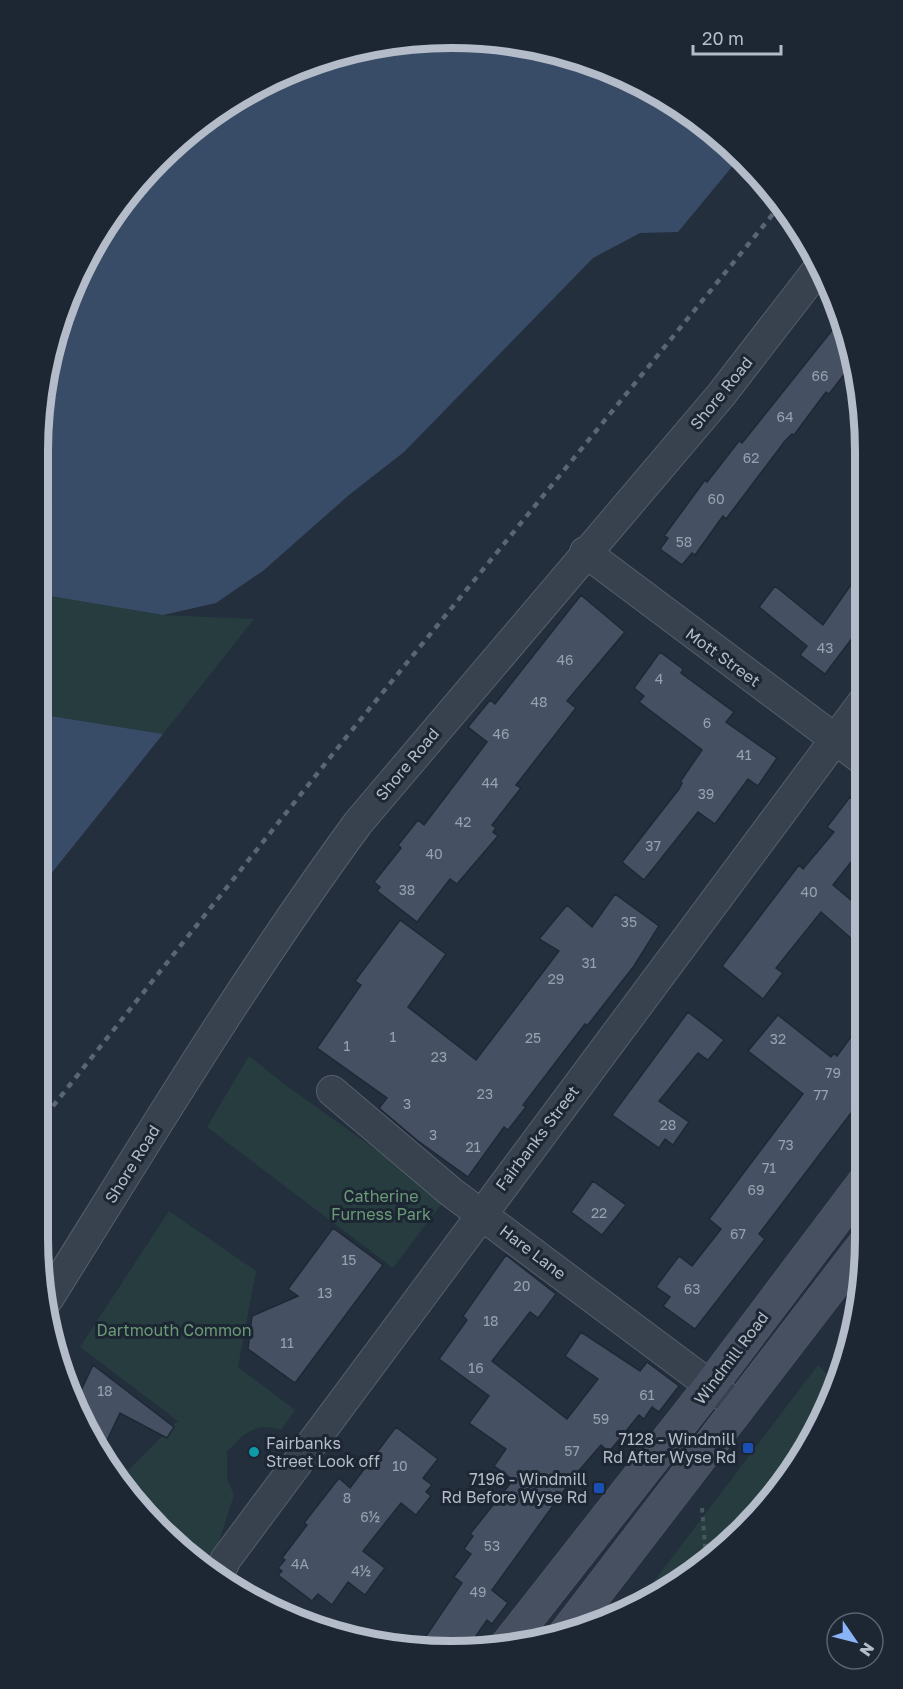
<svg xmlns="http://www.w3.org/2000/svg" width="903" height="1689" viewBox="0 0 903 1689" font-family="'Golos Text',sans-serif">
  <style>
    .green { fill: #263c3f }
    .water { fill: #394c67 }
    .building { fill: #455162; stroke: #1f2835; stroke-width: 1.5 }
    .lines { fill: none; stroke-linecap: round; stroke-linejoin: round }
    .street-casing { stroke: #565f6c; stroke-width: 32 }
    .secondary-casing { stroke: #565f6c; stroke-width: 34 }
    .path { stroke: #44595c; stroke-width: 4; stroke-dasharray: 4.5 4.5; stroke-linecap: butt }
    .street { stroke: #38414e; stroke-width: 30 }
    .secondary { stroke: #465061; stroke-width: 33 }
    .rail { stroke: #5a6575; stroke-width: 4.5; stroke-dasharray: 6 6; stroke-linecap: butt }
    .transit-dot { fill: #1a4fb4; stroke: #1d2633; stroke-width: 2 }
    .culture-dot { fill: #0f9aa8; stroke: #1d2633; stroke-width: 2 }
    .labels { text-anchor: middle; stroke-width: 6; stroke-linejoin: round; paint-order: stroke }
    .number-label { font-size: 14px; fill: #98a1af }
    .street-label { font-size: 16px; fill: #b4bcc9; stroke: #1d2633 }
    .park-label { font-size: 16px; fill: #6b9a76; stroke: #1d2633 }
    .poi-label { font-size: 16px; fill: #b4bcc9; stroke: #1d2633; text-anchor: end }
    .rim { fill: none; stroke: #b4bcc9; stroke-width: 8 }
  </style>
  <rect width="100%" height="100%" fill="#242f3e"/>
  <!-- green -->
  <path class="green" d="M 38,594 L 163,615 L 254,619 L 163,734 L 38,714 Z
    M 249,1056 L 284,1084 L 445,1199 L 393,1268 L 207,1127 Z
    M 169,1211 L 256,1271 L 238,1367 L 295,1410 L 281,1430 C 257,1421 242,1434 227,1452 L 227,1479 L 234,1495 L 215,1554 L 215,1576 L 123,1490 L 118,1480 L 178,1421 L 80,1347 Z
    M 818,1365 L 837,1384 L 823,1421 L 744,1530 L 633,1609 Z"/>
  <!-- water -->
  <path class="water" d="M 479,38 C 505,43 534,45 560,52 C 621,70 697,110 740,157 L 678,232 L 640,233 L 593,258 L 404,452 L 349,495 L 264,570 L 216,603 L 163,615 L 38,594 C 38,511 33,428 51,346 C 55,332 62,317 67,304 C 110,190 204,100 318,60 C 370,41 425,40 479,38 Z
    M 38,714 L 163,734 L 38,890 Z"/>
  <!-- building -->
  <path class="building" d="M 841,319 L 853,363 L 829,394 L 826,392 L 794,435 L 792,434 L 785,441 L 726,519 L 723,516 L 695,555 L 692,553 L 682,565 L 660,549 L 668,538 L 664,536 L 705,480 L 707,482 L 739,441 L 742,443 Z
    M 862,569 L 863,624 L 825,674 L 800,655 L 807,646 L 759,607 L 775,586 L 823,625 Z
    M 581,595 L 625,632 L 567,701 L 576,708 L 516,785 L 521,788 L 492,825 L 496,828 L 493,832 L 498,836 L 457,884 L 450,879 L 417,922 L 377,891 L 380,887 L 374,882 L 401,848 L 398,845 L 418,820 L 424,825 L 487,742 L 468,727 L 490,700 L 495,704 Z
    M 660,652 L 683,669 L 681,673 L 734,712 L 726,722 L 777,758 L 758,786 L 748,779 L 715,824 L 698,812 L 644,880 L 622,862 L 679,789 L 682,783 L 680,782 L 702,750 L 639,702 L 644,696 L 634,688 Z
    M 850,797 L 863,807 L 863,847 L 833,885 L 864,911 L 864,927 L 853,940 L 821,912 L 776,968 L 783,973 L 763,999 L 722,966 L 799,865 L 803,869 L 834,832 L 827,827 Z
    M 615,894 L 659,926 L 634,966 L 587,1026 L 585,1024 L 523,1105 L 526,1107 L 508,1130 L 504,1127 L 468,1177 L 418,1141 L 379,1108 L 387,1098 L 317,1048 L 361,985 L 355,981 L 400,920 L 446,954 L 408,1007 L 476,1060 L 559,951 L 539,939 L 567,905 L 592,927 Z
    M 688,1012 L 724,1040 L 708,1060 L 698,1053 L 659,1101 L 689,1122 L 673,1145 L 665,1139 L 659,1148 L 612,1115 Z
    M 778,1015 L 831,1057 L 834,1053 L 837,1056 L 864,1019 L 864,1096 L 759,1234 L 765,1239 L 695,1329 L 663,1306 L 670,1297 L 656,1287 L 679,1256 L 692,1266 L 721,1229 L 709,1219 L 803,1094 L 748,1051 Z
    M 593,1181 L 626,1205 L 602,1235 L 571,1212 Z
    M 333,1228 L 383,1265 L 295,1383 L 248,1349 L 252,1316 L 298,1296 L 288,1289 Z
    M 506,1255 L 556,1294 L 538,1318 L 530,1312 L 492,1361 L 567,1419 L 598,1379 L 565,1356 L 581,1332 L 640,1371 L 647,1362 L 679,1386 L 659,1412 L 652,1407 L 644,1419 L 639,1415 L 609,1452 L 601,1445 L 576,1474 L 492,1590 L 508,1603 L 492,1624 L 487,1620 L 467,1649 L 420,1645 L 462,1583 L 454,1577 L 471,1554 L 464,1549 L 473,1536 L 470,1534 L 513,1480 L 494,1466 L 506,1449 L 469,1423 L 489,1396 L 439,1359 L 467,1320 L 463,1316 Z
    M 93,1365 L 174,1427 L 167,1438 L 120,1413 L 102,1451 L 76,1401 Z
    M 396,1427 L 438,1459 L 423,1478 L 432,1485 L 426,1492 L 431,1496 L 416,1515 L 401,1503 L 363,1551 L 385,1568 L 365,1595 L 348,1582 L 332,1605 L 318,1594 L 312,1601 L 278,1575 L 282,1571 L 278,1568 L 285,1560 L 282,1558 L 307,1525 L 304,1523 L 339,1478 L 350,1488 Z"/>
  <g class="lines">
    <defs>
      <path id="street" d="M 585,552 L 863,760
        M 332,1091 L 451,1192 L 739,1407
        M 48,1299 C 148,1139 246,976 358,823 L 721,395 L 819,268
        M 217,1577 L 226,1559 L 863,702"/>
      <path id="secondary" d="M 564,1635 L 865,1243
        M 506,1646 L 711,1385 L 864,1182"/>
    </defs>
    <!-- street casing -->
    <use href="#street" class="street-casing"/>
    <!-- secondary casing -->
    <use href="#secondary" class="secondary-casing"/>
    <!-- path -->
    <path class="path" d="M 702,1508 L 706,1558"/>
    <!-- street -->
    <use href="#street" class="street"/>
    <!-- secondary -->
    <use href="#secondary" class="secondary"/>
    <!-- rail -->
    <path class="rail" d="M 38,1125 L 348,735 L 782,203"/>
  </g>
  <!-- markers -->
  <g class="transit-dot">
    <rect x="742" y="1442" width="12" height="12" rx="3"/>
    <rect x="593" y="1482" width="12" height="12" rx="3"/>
  </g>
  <circle class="culture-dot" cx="254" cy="1452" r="6"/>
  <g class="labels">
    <!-- number labels -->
    <g class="number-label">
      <text x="820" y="381">66</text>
      <text x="785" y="422">64</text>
      <text x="751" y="463">62</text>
      <text x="716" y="504">60</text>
      <text x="684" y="547">58</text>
      <text x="825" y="653">43</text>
      <text x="565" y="665">46</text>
      <text x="659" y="684">4</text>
      <text x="539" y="707">48</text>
      <text x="707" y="728">6</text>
      <text x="501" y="739">46</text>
      <text x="744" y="760">41</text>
      <text x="490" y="788">44</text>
      <text x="706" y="799">39</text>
      <text x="463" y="827">42</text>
      <text x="653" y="851">37</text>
      <text x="434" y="859">40</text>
      <text x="407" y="895">38</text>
      <text x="809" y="897">40</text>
      <text x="629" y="927">35</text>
      <text x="589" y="968">31</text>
      <text x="556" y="984">29</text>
      <text x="393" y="1042">1</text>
      <text x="533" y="1043">25</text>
      <text x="778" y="1044">32</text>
      <text x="347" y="1051">1</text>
      <text x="439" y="1062">23</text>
      <text x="833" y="1078">79</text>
      <text x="485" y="1099">23</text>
      <text x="821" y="1100">77</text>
      <text x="407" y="1109">3</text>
      <text x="668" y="1130">28</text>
      <text x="433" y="1140">3</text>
      <text x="786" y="1150">73</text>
      <text x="473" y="1152">21</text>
      <text x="769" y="1173">71</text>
      <text x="756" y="1195">69</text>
      <text x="599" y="1218">22</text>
      <text x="738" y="1239">67</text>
      <text x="349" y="1265">15</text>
      <text x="522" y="1291">20</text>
      <text x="692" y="1294">63</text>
      <text x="325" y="1298">13</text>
      <text x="491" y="1326">18</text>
      <text x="287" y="1348">11</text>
      <text x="476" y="1373">16</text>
      <text x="105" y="1396">18</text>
      <text x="647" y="1400">61</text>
      <text x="601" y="1424">59</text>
      <text x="572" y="1456">57</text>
      <text x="400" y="1471">10</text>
      <text x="347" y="1503">8</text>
      <text x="370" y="1522">6½</text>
      <text x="492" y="1551">53</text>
      <text x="300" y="1569">4A</text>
      <text x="361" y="1576">4½</text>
      <text x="478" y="1597">49</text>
    </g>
    <!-- street labels -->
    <g class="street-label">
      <text transform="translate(721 393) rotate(-51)" y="6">Shore Road</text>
      <text transform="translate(723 657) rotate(36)" y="6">Mott Street</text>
      <text transform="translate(407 764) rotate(-50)" y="6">Shore Road</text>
      <text transform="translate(537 1138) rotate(-53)" y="6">Fairbanks Street</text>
      <text transform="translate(132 1164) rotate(-58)" y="6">Shore Road</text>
      <text transform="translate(533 1252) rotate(37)" y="6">Hare Lane</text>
      <text transform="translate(731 1358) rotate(-53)" y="6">Windmill Road</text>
    </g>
    <!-- park labels -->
    <g class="park-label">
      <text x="381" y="1202">Catherine<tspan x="381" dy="18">Furness Park</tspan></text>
      <text x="174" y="1336">Dartmouth Common</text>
    </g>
    <!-- poi labels -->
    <g class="poi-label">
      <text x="736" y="1445">7128 - Windmill<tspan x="736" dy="18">Rd After Wyse Rd</tspan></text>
      <text x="266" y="1449" text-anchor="start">Fairbanks<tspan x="266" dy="18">Street Look off</tspan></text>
      <text x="587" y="1485">7196 - Windmill<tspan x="587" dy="18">Rd Before Wyse Rd</tspan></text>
    </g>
  </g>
  <!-- crop -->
  <path d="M0 0H903V1689H0ZM451 48H452A403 403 0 0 1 855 451V1238A403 403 0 0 1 452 1641H451A403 403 0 0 1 48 1238V451A403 403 0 0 1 451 48Z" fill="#1d2633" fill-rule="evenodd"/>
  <path class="rim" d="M451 48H452A403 403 0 0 1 855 451V1238A403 403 0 0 1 452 1641H451A403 403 0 0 1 48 1238V451A403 403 0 0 1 451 48Z"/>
  <!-- north arrow -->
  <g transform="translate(855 1641) rotate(125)"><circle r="28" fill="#1d2633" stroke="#59626f" stroke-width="1.5"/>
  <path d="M0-4.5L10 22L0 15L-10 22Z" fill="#8ab4f8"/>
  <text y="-9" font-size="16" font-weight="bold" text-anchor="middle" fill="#b4bcc9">N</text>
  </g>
  <!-- scale -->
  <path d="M693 45v9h88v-9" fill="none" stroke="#b4bcc9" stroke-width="3"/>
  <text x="702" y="45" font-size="18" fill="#b4bcc9" stroke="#1d2633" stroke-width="4.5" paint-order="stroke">20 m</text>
</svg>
